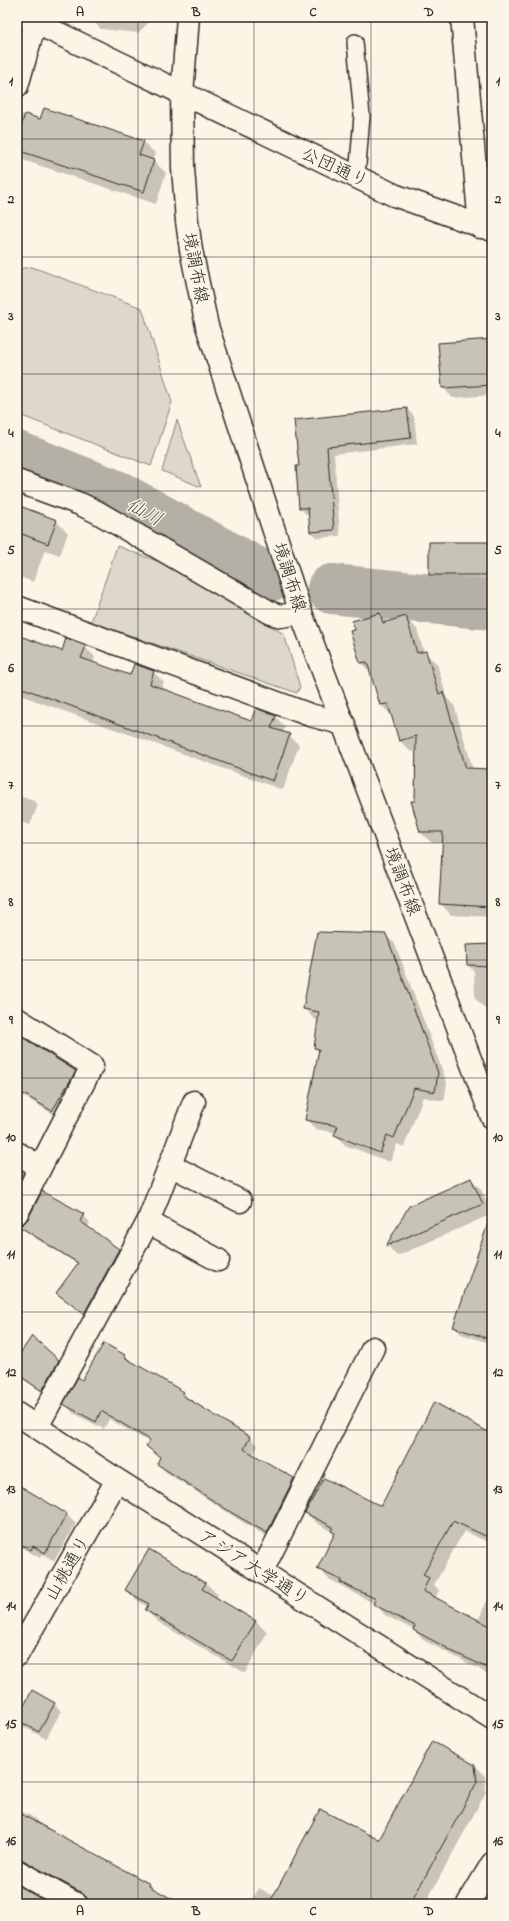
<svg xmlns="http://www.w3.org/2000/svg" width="509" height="1921" viewBox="0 0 509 1921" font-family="'Indie Flower','Klee One',sans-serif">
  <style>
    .green { fill: #ded8ca; stroke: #84827a }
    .shadow { fill: #0003 }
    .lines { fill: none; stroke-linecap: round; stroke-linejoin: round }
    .river { stroke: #b4b0a5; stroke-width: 50 }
    .building { fill: #c8c3b7; stroke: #2b2b2b }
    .service-casing { stroke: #2b2b2b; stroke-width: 18 }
    .minor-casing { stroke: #2b2b2b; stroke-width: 25 }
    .tertiary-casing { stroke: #2b2b2b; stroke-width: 25 }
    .secondary-casing { stroke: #2b2b2b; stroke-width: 25 }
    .service { stroke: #fcf5e5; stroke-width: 15 }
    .minor { stroke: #fcf5e5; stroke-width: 22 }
    .tertiary { stroke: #fcf5e5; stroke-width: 22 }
    .secondary { stroke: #fcf5e5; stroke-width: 22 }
    .grid { fill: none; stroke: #2b2b2b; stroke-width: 1; stroke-opacity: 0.55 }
    .labels { text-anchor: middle; stroke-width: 3; stroke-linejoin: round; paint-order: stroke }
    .street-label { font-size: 18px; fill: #2b2b2b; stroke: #fcf5e5 }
    .water-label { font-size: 19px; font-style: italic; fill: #545350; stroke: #fcf5e5 }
    .neatline { fill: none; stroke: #2b2b2b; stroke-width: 1.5 }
    .grid-label { font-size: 13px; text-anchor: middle; font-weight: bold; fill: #2b2b2b }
  </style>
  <rect width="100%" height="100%" fill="#fcf5e5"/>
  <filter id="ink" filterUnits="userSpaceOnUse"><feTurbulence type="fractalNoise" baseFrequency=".025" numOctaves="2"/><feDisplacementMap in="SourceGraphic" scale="8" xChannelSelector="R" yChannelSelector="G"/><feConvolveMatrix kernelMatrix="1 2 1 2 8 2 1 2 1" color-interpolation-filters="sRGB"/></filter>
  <g filter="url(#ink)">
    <!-- green -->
    <path class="green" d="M 32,267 L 142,308 L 172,402 L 151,466 L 17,414 L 17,269 Z
      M 177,420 L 201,487 L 162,471 Z
      M 117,546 L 162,563 L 284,634 L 300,687 L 297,693 L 91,622 Z"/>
    <!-- shadow -->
    <path class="shadow" d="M 95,17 L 149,17 L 149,22 L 138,33 L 101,29 L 94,22 Z
      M 17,113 L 41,120 L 143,142 L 156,154 L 153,160 L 166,173 L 156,204 L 17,158 Z
      M 492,340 L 492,395 L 453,398 L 443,388 Z
      M 407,409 L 414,416 L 417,444 L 334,454 L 340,536 L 317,538 L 311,532 L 309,514 L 307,515 L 300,508 L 301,467 L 295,421 Z
      M 17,506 L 56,521 L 68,533 L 60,555 L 45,550 L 33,582 L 17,576 Z
      M 492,543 L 492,582 L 438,582 L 430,575 Z
      M 380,614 L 389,623 L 405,617 L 417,629 L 424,652 L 437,664 L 447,698 L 454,705 L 473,769 L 492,770 L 492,917 L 451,915 L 440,903 L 443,843 L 432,843 L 420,832 L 416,802 L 417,751 L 411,752 L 400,741 L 392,716 L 381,705 L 372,674 L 361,663 L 352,632 Z
      M 17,636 L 62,652 L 85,647 L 95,657 L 93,663 L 131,677 L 153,672 L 164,682 L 161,689 L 252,722 L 275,716 L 285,727 L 283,733 L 289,735 L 299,745 L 283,790 L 17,694 Z
      M 17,795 L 34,801 L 38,805 L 30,825 L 17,821 Z
      M 386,935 L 395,944 L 447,1083 L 444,1101 L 423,1097 L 404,1147 L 397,1144 L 390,1162 L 345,1145 L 336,1135 L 337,1133 L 316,1129 L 306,1119 L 319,1052 L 315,1048 L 319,1020 L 314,1019 L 305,1009 Z
      M 492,945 L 492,1010 L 488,1011 L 475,998 L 474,971 L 468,965 Z
      M 17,1034 L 75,1071 L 85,1081 L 62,1120 L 17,1092 Z
      M 17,1169 L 31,1183 L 34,1194 L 20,1225 L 17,1223 Z
      M 471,1179 L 481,1189 L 492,1214 L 397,1256 L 388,1246 L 410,1207 Z
      M 43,1192 L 83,1215 L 90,1222 L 87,1228 L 126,1257 L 91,1320 L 58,1293 L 78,1264 L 33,1237 L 26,1230 L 26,1223 Z
      M 478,1251 L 492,1256 L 492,1344 L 461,1334 L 454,1327 Z
      M 124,1356 L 130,1362 L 183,1392 L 191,1402 L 250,1438 L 258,1446 L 253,1455 L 294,1479 L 302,1487 L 275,1541 L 241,1521 L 166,1472 L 158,1464 L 161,1458 L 147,1446 L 149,1442 L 109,1419 L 104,1429 L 73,1413 L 65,1404 L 82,1382 Z
      M 17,1360 L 58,1361 L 66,1368 L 50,1397 L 17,1375 Z
      M 492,1435 L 492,1544 L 464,1531 L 434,1585 L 439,1590 L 435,1599 L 478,1621 L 492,1589 L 492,1679 L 481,1670 L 425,1641 L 414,1630 L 385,1615 L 375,1604 L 329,1579 L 319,1569 L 335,1534 L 317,1523 L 306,1513 L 381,1507 Z
      M 17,1485 L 67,1515 L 76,1524 L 54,1561 L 43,1554 L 40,1558 L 17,1545 Z
      M 206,1583 L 218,1595 L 216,1598 L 256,1621 L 267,1633 L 245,1673 L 158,1622 L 146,1610 L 148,1607 L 138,1601 L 126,1590 Z
      M 32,1691 L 54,1704 L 61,1711 L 46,1739 L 24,1727 L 17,1720 Z
      M 475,1765 L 485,1776 L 486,1792 L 425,1904 L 250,1904 L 259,1888 L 274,1896 L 379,1842 Z
      M 17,1809 L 34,1818 L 41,1826 L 150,1885 L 157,1892 L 179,1904 L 89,1904 L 88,1900 L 34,1870 L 17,1863 Z"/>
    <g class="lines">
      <!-- river -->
      <path class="river" d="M 17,456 L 116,495 L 267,578
        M 332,589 L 492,605"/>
    </g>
    <!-- building -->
    <path class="building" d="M 44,108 L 144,141 L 139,155 L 154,160 L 144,192 L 17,150 L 17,138 L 25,114 L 40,119 Z
      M 492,339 L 492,385 L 442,388 L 438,343 Z
      M 407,408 L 411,438 L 327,447 L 334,530 L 310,532 L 308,508 L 299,508 L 296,466 L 299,466 L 294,420 Z
      M 17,505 L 57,520 L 48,544 L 17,532 Z
      M 429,542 L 492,542 L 492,575 L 429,575 Z
      M 380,613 L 383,623 L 406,616 L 417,653 L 426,651 L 439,694 L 443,692 L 466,768 L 492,769 L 492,907 L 439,904 L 443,832 L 420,832 L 411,801 L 415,801 L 416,736 L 399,741 L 388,704 L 380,705 L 367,662 L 360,663 L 350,631 L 355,630 L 352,621 Z
      M 17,635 L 62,651 L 66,638 L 86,646 L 81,658 L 130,675 L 134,664 L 154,671 L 150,684 L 251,721 L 256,708 L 276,716 L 271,728 L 290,734 L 273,781 L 17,686 Z
      M 317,932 L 386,934 L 438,1073 L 435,1092 L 414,1088 L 394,1138 L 387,1135 L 380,1153 L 334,1135 L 338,1126 L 305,1120 L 319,1049 L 314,1048 L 319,1012 L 303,1009 Z
      M 492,944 L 492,966 L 467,965 L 466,945 Z
      M 17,1034 L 76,1071 L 52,1111 L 17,1090 Z
      M 471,1178 L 483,1204 L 386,1246 L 409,1206 Z
      M 42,1191 L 84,1214 L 80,1221 L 119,1249 L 84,1314 L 56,1293 L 78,1263 L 17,1225 L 23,1224 L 28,1219 Z
      M 488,1223 L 492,1224 L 492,1340 L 453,1327 Z
      M 32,1336 L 59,1360 L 42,1391 L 17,1374 L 17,1358 Z
      M 104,1343 L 125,1355 L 124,1357 L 184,1392 L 182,1395 L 250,1437 L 244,1449 L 294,1478 L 267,1533 L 232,1513 L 157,1464 L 160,1457 L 146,1446 L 150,1440 L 101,1411 L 96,1422 L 63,1404 L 78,1377 L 82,1380 Z
      M 434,1402 L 492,1434 L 492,1539 L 453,1521 L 423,1575 L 429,1578 L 423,1591 L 492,1627 L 492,1670 L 447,1649 L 447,1648 L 413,1630 L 415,1626 L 373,1604 L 376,1599 L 340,1582 L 341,1580 L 317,1569 L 335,1533 L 331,1531 L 333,1527 L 305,1513 L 324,1478 L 381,1506 Z
      M 17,1484 L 67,1514 L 45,1553 L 33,1546 L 31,1550 L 17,1542 Z
      M 149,1549 L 206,1583 L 202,1589 L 256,1621 L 232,1661 L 145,1610 L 149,1604 L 125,1590 Z
      M 32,1690 L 55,1703 L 39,1732 L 17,1720 Z
      M 432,1741 L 475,1765 L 477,1782 L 410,1904 L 269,1904 L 320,1809 L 379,1840 Z
      M 17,1812 L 150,1884 L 149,1886 L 181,1904 L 88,1904 L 87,1898 L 82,1893 L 23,1860 L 17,1859 Z
      M 17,1885 L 50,1904 L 17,1904 Z"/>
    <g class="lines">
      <defs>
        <path id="service" d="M 355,42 L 362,116 L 357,177"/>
        <path id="minor" d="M 462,17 L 480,227
          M 17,86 L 35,23
          M 17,481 L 80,504 L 97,512 L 271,613 L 281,616 L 301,613
          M 17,607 L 310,715 L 344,724
          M 17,1019 L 92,1066 L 17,1213
          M 17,1153 L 40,1167
          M 170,1165 L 240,1201
          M 148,1222 L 218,1260
          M 37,1427 L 148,1222 L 194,1102
          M 262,1571 L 373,1348
          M 17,1871 L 76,1904"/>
        <path id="tertiary" d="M 24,17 L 394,195 L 492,230
          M 17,1414 L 117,1480 L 492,1718
          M 17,1655 L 117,1480
          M 468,1904 L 492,1864"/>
        <path id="secondary" d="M 188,17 L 182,94 L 183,168 L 187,221 L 191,250 L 207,326 L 301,613 L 492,1117"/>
      </defs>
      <!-- service casing -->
      <use href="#service" class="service-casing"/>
      <!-- minor casing -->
      <use href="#minor" class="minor-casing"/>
      <!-- tertiary casing -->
      <use href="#tertiary" class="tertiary-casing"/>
      <!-- secondary casing -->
      <use href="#secondary" class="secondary-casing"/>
      <!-- service -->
      <use href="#service" class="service"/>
      <!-- minor -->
      <use href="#minor" class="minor"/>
      <!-- tertiary -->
      <use href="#tertiary" class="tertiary"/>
      <!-- secondary -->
      <use href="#secondary" class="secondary"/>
    </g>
  </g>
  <!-- grid -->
  <path class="grid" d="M 138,17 L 138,1904M 254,17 L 254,1904M 371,17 L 371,1904M 17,139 L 492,139M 17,257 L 492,257M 17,374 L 492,374M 17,491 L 492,491M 17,609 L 492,609M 17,726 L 492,726M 17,843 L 492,843M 17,960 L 492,960M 17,1078 L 492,1078M 17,1195 L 492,1195M 17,1312 L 492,1312M 17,1430 L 492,1430M 17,1547 L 492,1547M 17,1664 L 492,1664M 17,1782 L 492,1782"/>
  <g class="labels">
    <!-- street labels -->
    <g class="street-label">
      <text transform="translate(335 167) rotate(25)" y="6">公団通り</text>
      <text transform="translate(196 268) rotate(79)" y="6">境調布線</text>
      <text transform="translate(290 577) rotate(72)" y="6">境調布線</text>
      <text transform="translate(403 881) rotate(69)" y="6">境調布線</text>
      <text transform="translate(254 1567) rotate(32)" y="6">アジア大学通り</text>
      <text transform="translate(67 1568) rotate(-60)" y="6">山桃通り</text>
    </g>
    <!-- water labels -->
    <g class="water-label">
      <text transform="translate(145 511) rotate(29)" y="7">仙川</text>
    </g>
  </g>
  <!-- margin -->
  <rect width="509" height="1921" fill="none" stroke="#fcf5e5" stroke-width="44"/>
  <rect x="22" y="22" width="465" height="1877" class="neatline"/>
  <g class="grid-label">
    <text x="80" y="16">A</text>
    <text x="196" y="16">B</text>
    <text x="313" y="16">C</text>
    <text x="429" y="16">D</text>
    <text x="11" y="85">1</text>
    <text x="498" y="85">1</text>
    <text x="11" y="203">2</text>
    <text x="498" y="203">2</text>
    <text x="11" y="320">3</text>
    <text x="498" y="320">3</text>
    <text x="11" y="437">4</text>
    <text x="498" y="437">4</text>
    <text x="11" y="554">5</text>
    <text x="498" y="554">5</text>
    <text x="11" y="672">6</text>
    <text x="498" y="672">6</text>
    <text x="11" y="789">7</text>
    <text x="498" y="789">7</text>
    <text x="11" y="906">8</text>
    <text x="498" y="906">8</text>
    <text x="11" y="1024">9</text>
    <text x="498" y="1024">9</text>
    <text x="11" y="1141">10</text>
    <text x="498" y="1141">10</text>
    <text x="11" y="1258">11</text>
    <text x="498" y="1258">11</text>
    <text x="11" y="1376">12</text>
    <text x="498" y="1376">12</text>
    <text x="11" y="1493">13</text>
    <text x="498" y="1493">13</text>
    <text x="11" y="1610">14</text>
    <text x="498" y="1610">14</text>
    <text x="11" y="1728">15</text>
    <text x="498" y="1728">15</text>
    <text x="11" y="1845">16</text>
    <text x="498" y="1845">16</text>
    <text x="80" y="1915">A</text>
    <text x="196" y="1915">B</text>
    <text x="313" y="1915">C</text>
    <text x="429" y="1915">D</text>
  </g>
</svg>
